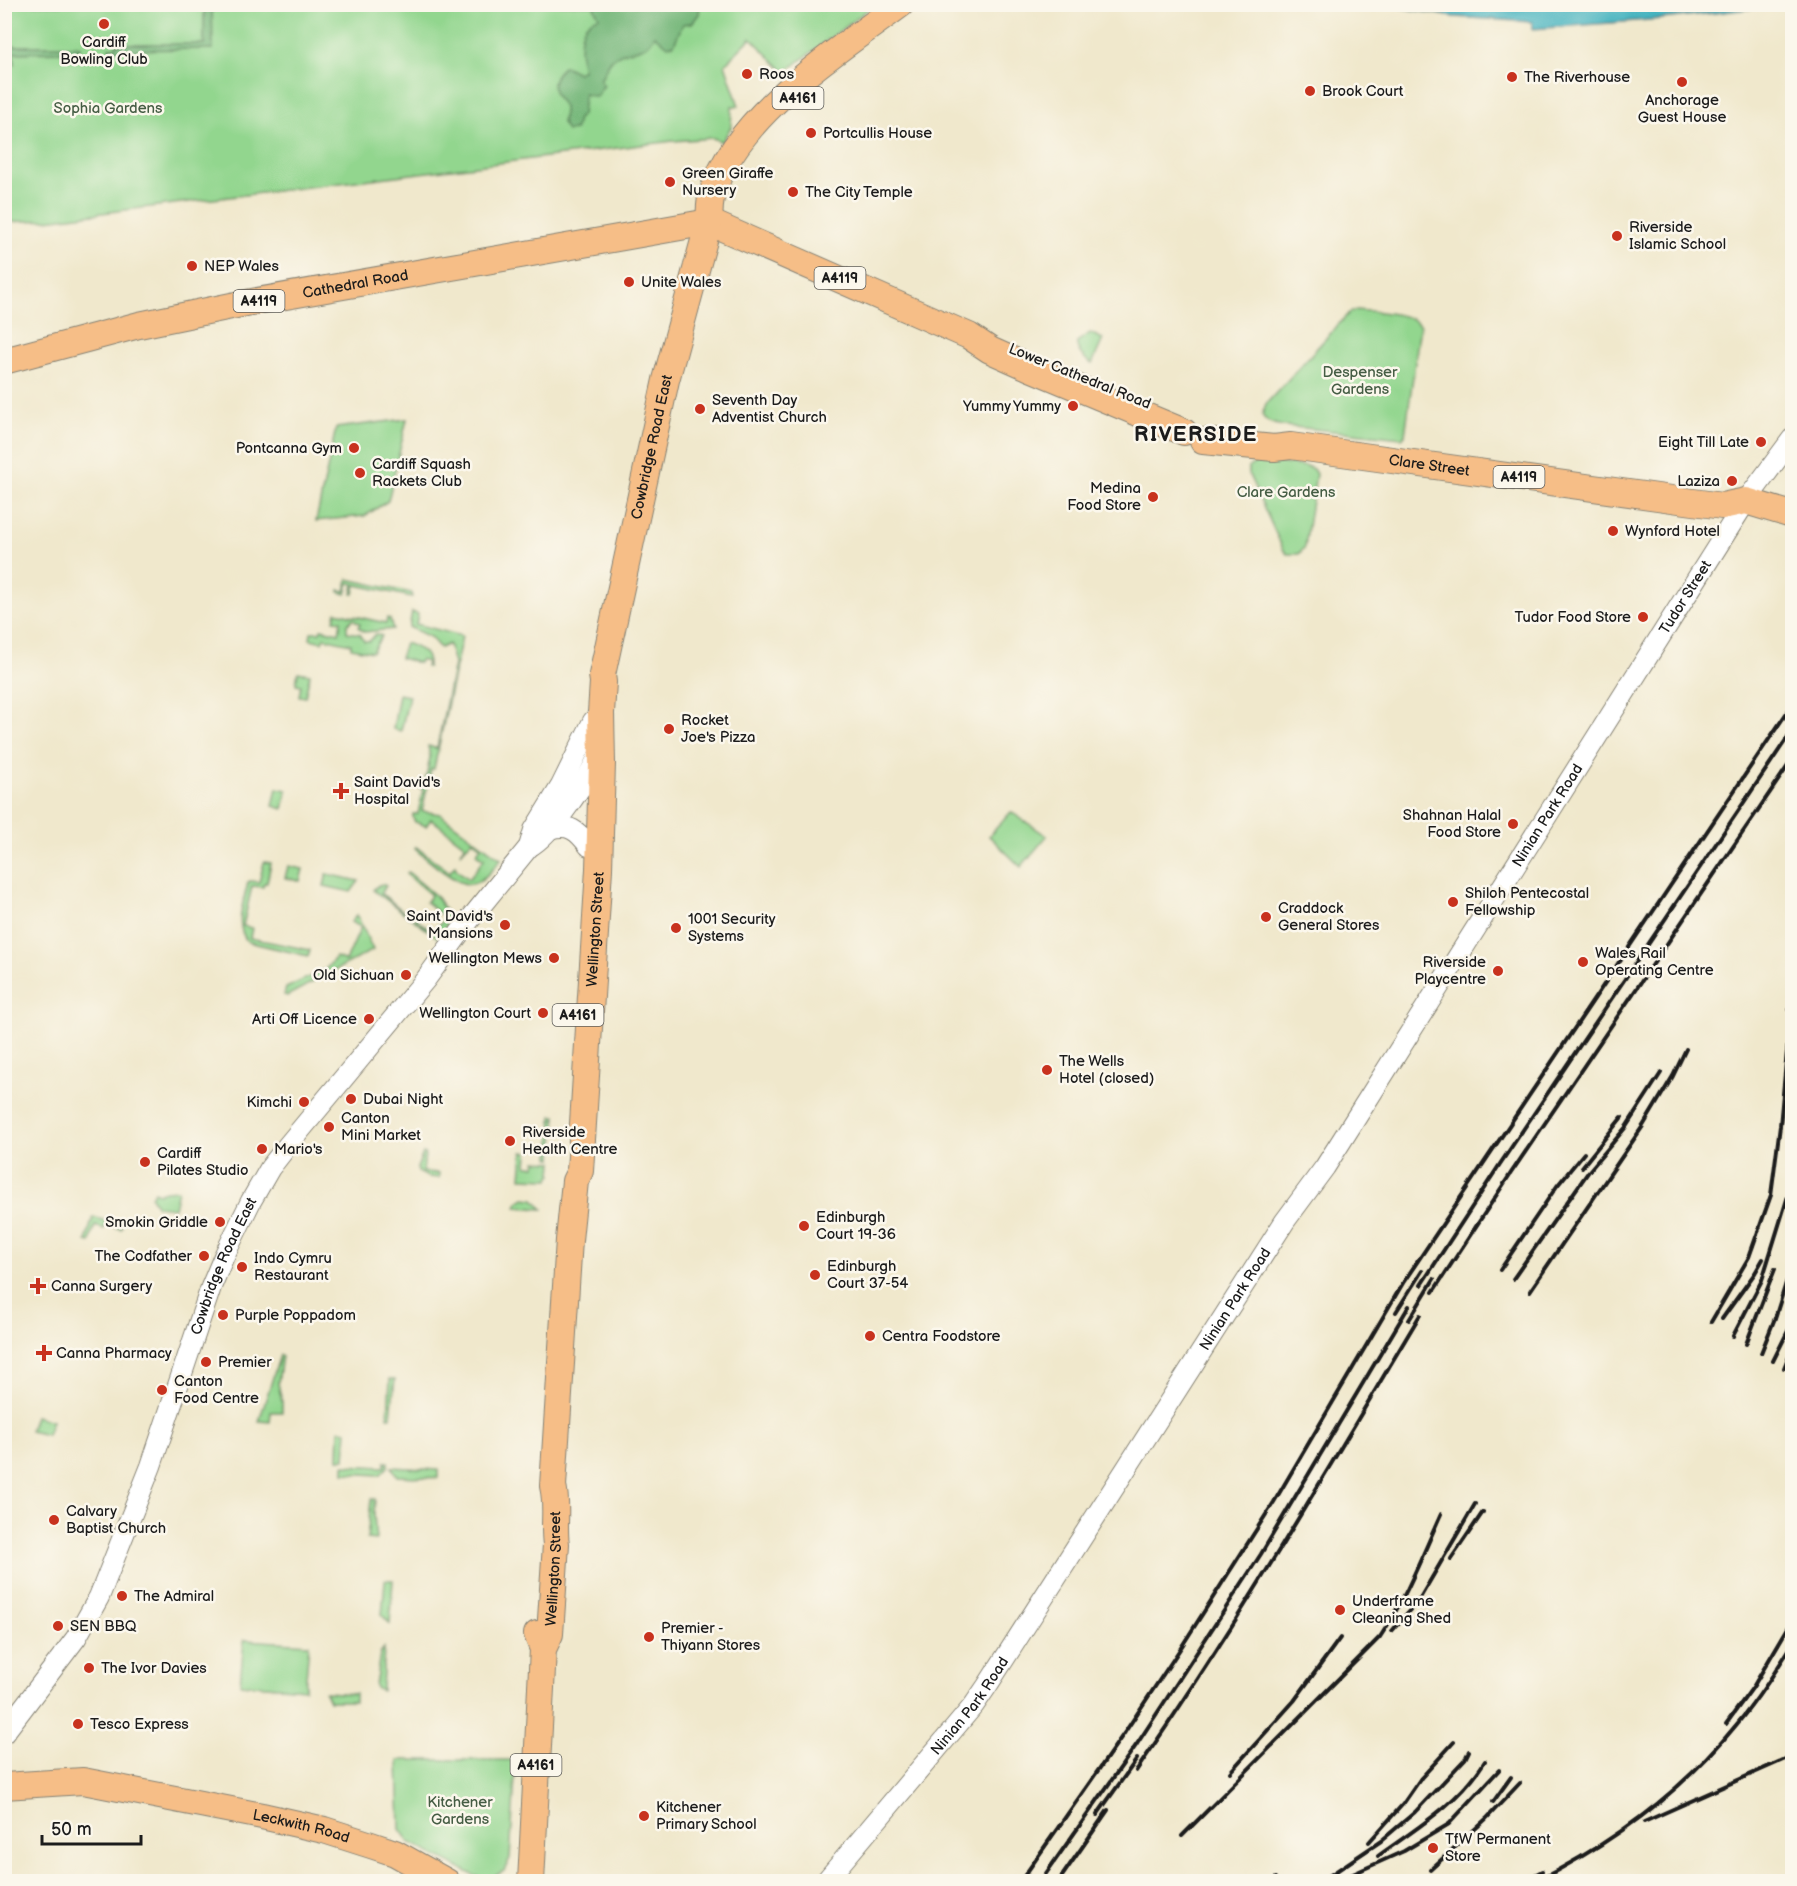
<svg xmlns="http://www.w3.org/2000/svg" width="1797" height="1886" viewBox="0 0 1797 1886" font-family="'Balsamiq Sans',sans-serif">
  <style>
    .green { fill: #92d68e; stroke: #577955; stroke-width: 1.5 }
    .forest { fill: #75b779; stroke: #486a4a; stroke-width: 1.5 }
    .water { fill: #44b3bf; stroke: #30686e; stroke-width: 1.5 }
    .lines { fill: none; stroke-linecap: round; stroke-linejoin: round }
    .minor-casing { stroke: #868274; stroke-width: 22 }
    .major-casing { stroke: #868274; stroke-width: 28 }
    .minor { stroke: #fff; stroke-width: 20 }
    .major { stroke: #f6be87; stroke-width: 26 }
    .rail { stroke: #1c1c1c; stroke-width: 4 }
    .poi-dot { fill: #c8321e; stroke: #fbf7ec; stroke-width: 2 }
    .labels { text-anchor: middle; stroke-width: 5; stroke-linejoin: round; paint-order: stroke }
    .shield { fill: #fbf7ec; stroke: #5f5e5a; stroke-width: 1.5 }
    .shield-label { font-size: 14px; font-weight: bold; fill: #1c1c1c }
    .poi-label { font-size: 15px; fill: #1c1c1c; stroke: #fbf7ec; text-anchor: start }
    .park-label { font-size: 15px; fill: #455d44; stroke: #fbf7ec }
    .street-label { font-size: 15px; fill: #1c1c1c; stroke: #fbf7ec }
    .district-label { font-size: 21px; font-weight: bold; letter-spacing: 1.5px; fill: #1c1c1c; stroke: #fbf7ec }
  </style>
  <rect width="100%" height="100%" fill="#fbf7ec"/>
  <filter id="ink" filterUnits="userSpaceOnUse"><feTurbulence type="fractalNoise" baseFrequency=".0167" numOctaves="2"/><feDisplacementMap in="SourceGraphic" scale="12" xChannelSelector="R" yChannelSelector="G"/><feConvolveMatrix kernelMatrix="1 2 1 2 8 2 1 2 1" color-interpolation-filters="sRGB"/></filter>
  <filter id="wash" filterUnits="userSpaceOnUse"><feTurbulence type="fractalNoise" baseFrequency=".008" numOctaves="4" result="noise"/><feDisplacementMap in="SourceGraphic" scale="24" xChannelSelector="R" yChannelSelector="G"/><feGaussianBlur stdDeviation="1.35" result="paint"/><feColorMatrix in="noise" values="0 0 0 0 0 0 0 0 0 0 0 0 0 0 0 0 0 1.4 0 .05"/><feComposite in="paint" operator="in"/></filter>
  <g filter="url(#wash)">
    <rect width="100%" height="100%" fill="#f0e8cc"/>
    <!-- green -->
    <path class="green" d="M 4,5 L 874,5 L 785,72 L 751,38 L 725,64 L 739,106 L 732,106 L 731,127 L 722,142 L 713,138 L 673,141 L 46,220 L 9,222 L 4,221 Z
      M 1357,310 C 1372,312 1413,312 1420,326 L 1405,435 L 1402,438 L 1284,426 C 1275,424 1267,424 1262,415 L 1266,404 L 1349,313 Z
      M 1090,333 L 1103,339 L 1092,364 C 1085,360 1076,351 1077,342 Z
      M 407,419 L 388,501 L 365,516 L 316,521 L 336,428 Z
      M 1259,460 L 1309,467 L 1313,469 L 1316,474 L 1305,547 L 1299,554 L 1287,554 L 1283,549 L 1249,475 L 1249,467 Z
      M 348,579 L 412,593 L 412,597 L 356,585 L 354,594 L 352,594 L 354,584 L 349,583 L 346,594 L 339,592 L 339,590 L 345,591 Z
      M 336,612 L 386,623 L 387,618 L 390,619 L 393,629 L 365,632 L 358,627 L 360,624 L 353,619 L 347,625 L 347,632 L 360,634 L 364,641 L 370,641 L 375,634 L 382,636 L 372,652 L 351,648 L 351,644 L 324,638 L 322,642 L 310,639 L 311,632 L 320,632 L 321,629 L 339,633 L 341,621 L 334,620 Z
      M 412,612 L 418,614 L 416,624 L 462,636 L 434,769 L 431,769 L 422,811 L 440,814 L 501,859 C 494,868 480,886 467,884 C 454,883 426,858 415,849 L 416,847 L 450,872 L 455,865 L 457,870 L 469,879 L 484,859 L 476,854 L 481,847 L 472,840 L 460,854 L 465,845 L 431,819 L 426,826 L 415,822 L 413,818 L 413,814 L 418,814 L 423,789 L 419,788 L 421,783 L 426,778 L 430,757 L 428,746 L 437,748 L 454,664 L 449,644 L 440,648 L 430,637 L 409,627 Z
      M 405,643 C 418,648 429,651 428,667 L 426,667 L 427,662 L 420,660 L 419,663 L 400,658 Z
      M 298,672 L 310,674 L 305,697 L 299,696 L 301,685 L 296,684 Z
      M 399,694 L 409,696 L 401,731 L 393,729 Z
      M 277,788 L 287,790 L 283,809 L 273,806 Z
      M 1011,812 L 1047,836 L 1021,867 L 989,836 Z
      M 264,862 L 271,863 L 267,883 L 264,883 L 263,887 L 252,886 L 243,926 L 252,928 L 250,938 L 310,950 L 308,956 L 248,942 C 233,925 244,902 248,882 L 250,881 L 259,882 Z
      M 288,866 L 303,869 L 300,881 L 285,878 Z
      M 408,872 L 436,896 L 448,915 L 447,924 L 438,938 L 373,890 C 377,886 381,882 386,886 L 381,893 L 414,920 L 420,913 L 421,915 L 417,920 L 433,932 L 445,918 L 426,902 L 431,895 L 406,874 Z
      M 327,874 L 359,881 L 351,892 L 324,886 Z
      M 357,915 L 373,950 L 287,996 L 284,995 L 286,988 L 326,969 L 336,957 L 346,961 L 361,927 L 351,922 Z
      M 552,1116 L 556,1116 L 553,1158 L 550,1158 Z
      M 523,1152 L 528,1152 L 527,1166 L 535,1166 L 536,1161 L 553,1162 L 552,1174 L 549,1179 L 521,1178 Z
      M 423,1153 L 425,1154 L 423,1172 L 439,1173 L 439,1178 L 428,1177 L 418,1172 L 417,1168 Z
      M 178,1190 L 174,1208 L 157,1206 L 151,1197 L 154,1191 L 159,1193 L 165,1191 Z
      M 524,1198 L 534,1199 L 543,1209 L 516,1207 L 518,1202 Z
      M 93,1217 L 122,1226 L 121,1229 L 106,1224 L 104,1229 L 95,1226 L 90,1242 L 86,1241 Z
      M 280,1355 L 282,1356 L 278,1383 L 282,1402 L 282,1412 L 271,1412 L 270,1422 L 259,1421 Z
      M 390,1379 L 395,1379 L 391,1417 L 388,1417 Z
      M 35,1416 L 52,1421 L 47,1435 L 30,1431 Z
      M 339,1430 L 347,1431 L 345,1459 L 338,1459 Z
      M 385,1462 L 388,1462 L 388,1467 L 380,1475 L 344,1473 L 344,1465 L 385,1467 Z
      M 392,1467 L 438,1470 L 438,1478 L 397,1476 Z
      M 371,1499 L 375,1499 L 374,1514 L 376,1540 L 367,1539 Z
      M 385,1580 L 393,1580 L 390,1624 L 382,1615 Z
      M 244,1640 L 309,1644 L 305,1689 L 240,1684 Z
      M 384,1648 L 382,1691 L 377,1689 L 375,1686 L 380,1653 Z
      M 325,1692 L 355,1694 L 355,1701 L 329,1701 Z
      M 398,1760 L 516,1760 L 510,1858 L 504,1871 L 491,1878 L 483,1878 L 475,1876 L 409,1842 L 400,1829 Z"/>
    <!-- forest -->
    <path class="forest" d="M 204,5 L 212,5 L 213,49 L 111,50 L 109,47 L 115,47 L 117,44 L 204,44 Z
      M 593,5 L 700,5 L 699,14 L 692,23 L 683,24 L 674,44 L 668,46 L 655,35 C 646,54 630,47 615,57 C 608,61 604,73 600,81 L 604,85 L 596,97 L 584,94 L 582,115 L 578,119 L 575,130 L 567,131 L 562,123 C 562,118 565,113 564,109 C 564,103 559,101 556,96 C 549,85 555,72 565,66 L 578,73 L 583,70 C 579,51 576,22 599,17 Z
      M 5,46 L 76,46 L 80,47 L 79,50 L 72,52 L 5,53 L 7,55 L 14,56 L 15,64 L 5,66 Z"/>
    <!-- water -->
    <path class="water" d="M 1792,4 L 1662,19 L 1533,29 L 1532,22 L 1454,17 L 1384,5 Z"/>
  </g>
  <g filter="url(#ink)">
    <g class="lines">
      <defs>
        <g id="minor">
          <path d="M 550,829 C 569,823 578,831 589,846"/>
          <path d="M 529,847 C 552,835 590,776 600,752"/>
          <path id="s1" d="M 4,1733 L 76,1638 L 99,1597 L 151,1466 L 211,1287 L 224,1256 L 251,1201 L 270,1168 L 288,1145 L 426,979 L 467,923 L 529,847 L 534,830 L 561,786 L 593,721 L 601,713"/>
          <path id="s2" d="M 825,1882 L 974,1705 L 987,1686 L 1285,1221 L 1325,1167 L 1746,501 L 1792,439"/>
        </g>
        <g id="major">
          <path d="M 709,222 L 969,336 L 990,350 L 1028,367 L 1184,432"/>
          <path id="s3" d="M 4,361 L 139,325 L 246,303 L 709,222"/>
          <path id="s4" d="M 1203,441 L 1274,448 L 1291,446 L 1722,506 L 1746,501 L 1792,515"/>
          <path id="s5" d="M 543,1649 L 550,1634 L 556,1544 C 553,1525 558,1506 553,1486 L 569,1240 L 575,1181 L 580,1171 L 599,869 L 602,763 L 601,713 L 603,682 L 602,675 L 666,380 L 709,222 C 710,213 709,203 712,194 C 736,114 837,52 901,4"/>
          <path id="s6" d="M 4,1786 L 83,1781 L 262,1816 L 324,1830 L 371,1845 L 395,1853 L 447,1882"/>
          <path d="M 531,1882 L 543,1649 L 537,1634"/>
        </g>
      </defs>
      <!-- minor casing -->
      <use href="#minor" class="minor-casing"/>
      <!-- major casing -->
      <use href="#major" class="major-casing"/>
      <!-- minor -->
      <use href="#minor" class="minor"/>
      <!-- major -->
      <use href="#major" class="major"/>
      <!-- rail -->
      <path class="rail" d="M 1582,1167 L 1622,1117
        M 1500,1270 L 1557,1186 L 1584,1153
        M 1513,1279 L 1589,1171 L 1626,1127 L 1661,1073
        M 1421,1285 L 1500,1164 L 1792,731
        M 1530,1291 L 1643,1126 L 1673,1076 L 1686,1049
        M 1433,1292 L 1511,1173 L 1792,760
        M 1396,1312 L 1422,1271
        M 1722,1319 L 1755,1273 L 1763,1259
        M 1409,1320 L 1434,1279
        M 1711,1322 L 1749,1257 L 1771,1195 L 1780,1126 L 1788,1041 L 1792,955
        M 1733,1336 L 1762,1280 L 1792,1183
        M 1746,1344 L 1775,1269
        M 1761,1353 L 1775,1318 L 1792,1264
        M 1773,1361 L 1792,1323
        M 1784,1368 L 1792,1348
        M 1451,1559 L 1483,1512
        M 1392,1631 L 1420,1598 L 1475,1504
        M 1726,1724 L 1753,1687 L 1792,1621
        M 1136,1771 C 1238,1624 1328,1469 1420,1315
        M 1230,1772 L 1294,1701 L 1340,1638
        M 1493,1802 L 1511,1777
        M 1097,1815 L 1137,1759
        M 1644,1822 L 1792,1756
        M 1182,1836 L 1380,1637 C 1406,1598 1422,1556 1441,1514
        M 1369,1842 L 1403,1804 L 1421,1778 L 1454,1742
        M 1378,1856 C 1417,1828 1460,1802 1485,1761
        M 1430,1870 L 1486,1819 L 1520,1783
        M 1020,1882 L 1125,1732 L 1182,1646 L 1274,1502 L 1403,1283 L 1792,705
        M 1040,1882 L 1137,1744 L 1261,1554 L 1409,1306
        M 1058,1882 L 1108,1810
        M 1269,1882 L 1276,1878
        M 1320,1882 L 1381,1841 L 1415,1812 L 1465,1759 L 1469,1751
        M 1335,1882 L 1404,1851 L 1449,1824 L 1499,1770
        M 1522,1882 L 1542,1871
        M 1535,1882 C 1613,1843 1682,1792 1737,1724 C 1758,1699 1775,1672 1792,1645"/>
    </g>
  </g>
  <!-- markers -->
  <g class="poi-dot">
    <circle cx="104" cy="24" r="6"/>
    <circle cx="747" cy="74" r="6"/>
    <circle cx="1512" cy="77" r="6"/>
    <circle cx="1682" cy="82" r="6"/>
    <circle cx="1310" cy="91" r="6"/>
    <circle cx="811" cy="133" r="6"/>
    <circle cx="670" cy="182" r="6"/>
    <circle cx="793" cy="192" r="6"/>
    <circle cx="1617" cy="236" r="6"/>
    <circle cx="192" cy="266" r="6"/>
    <circle cx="629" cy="282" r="6"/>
    <circle cx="1073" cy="406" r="6"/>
    <circle cx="700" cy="409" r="6"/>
    <circle cx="1761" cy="442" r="6"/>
    <circle cx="354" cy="448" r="6"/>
    <circle cx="360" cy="473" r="6"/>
    <circle cx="1732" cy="481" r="6"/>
    <circle cx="1153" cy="497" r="6"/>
    <circle cx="1613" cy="531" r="6"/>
    <circle cx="1643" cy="617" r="6"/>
    <circle cx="669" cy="729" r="6"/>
    <path d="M338 782h6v6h6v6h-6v6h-6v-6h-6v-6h6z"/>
    <circle cx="1513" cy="824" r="6"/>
    <circle cx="1453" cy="902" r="6"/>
    <circle cx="1266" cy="917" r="6"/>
    <circle cx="505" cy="925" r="6"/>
    <circle cx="676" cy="928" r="6"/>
    <circle cx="554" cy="958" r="6"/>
    <circle cx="1583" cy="962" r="6"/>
    <circle cx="1498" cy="971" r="6"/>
    <circle cx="406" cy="975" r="6"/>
    <circle cx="543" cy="1013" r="6"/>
    <circle cx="369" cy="1019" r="6"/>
    <circle cx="1047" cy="1070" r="6"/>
    <circle cx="351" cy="1099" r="6"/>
    <circle cx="304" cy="1102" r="6"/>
    <circle cx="329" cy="1127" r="6"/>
    <circle cx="510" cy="1141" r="6"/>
    <circle cx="262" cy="1149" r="6"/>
    <circle cx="145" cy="1162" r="6"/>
    <circle cx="220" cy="1222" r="6"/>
    <circle cx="804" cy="1226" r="6"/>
    <circle cx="204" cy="1256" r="6"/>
    <circle cx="242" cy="1267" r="6"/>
    <circle cx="815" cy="1275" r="6"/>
    <path d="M35 1277h6v6h6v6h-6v6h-6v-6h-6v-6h6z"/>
    <circle cx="223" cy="1315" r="6"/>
    <circle cx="870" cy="1336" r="6"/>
    <path d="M41 1344h6v6h6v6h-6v6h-6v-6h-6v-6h6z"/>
    <circle cx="206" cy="1362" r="6"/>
    <circle cx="162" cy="1390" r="6"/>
    <circle cx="54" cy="1520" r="6"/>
    <circle cx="122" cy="1596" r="6"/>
    <circle cx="1340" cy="1610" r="6"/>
    <circle cx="58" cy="1626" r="6"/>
    <circle cx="649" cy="1637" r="6"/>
    <circle cx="89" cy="1668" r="6"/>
    <circle cx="78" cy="1724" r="6"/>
    <circle cx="644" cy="1816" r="6"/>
    <circle cx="1433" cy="1848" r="6"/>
  </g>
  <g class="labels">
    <!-- shield labels -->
    <g class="shield">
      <rect x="772.5" y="87" width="51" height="22" rx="4.5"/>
      <rect x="814.5" y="267" width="51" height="22" rx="4.5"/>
      <rect x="233.5" y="290" width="51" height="22" rx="4.5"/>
      <rect x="1493.5" y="466" width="51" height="22" rx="4.5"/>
      <rect x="552.5" y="1004" width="51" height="22" rx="4.5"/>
      <rect x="510.5" y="1754" width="51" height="22" rx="4.5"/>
    </g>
    <g class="shield-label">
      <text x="798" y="103">A4161</text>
      <text x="840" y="283">A4119</text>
      <text x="259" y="306">A4119</text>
      <text x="1519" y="482">A4119</text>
      <text x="578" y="1020">A4161</text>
      <text x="536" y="1770">A4161</text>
    </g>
    <!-- poi labels -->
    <g class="poi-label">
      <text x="104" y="47" text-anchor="middle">Cardiff<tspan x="104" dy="17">Bowling Club</tspan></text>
      <text x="759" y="79">Roos</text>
      <text x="1524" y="82">The Riverhouse</text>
      <text x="1322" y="96">Brook Court</text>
      <text x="1682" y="105" text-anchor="middle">Anchorage<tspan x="1682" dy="17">Guest House</tspan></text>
      <text x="823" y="138">Portcullis House</text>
      <text x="682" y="178">Green Giraffe<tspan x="682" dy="17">Nursery</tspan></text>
      <text x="805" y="197">The City Temple</text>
      <text x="1629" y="232">Riverside<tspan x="1629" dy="17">Islamic School</tspan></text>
      <text x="204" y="271">NEP Wales</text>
      <text x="641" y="287">Unite Wales</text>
      <text x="712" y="405">Seventh Day<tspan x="712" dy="17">Adventist Church</tspan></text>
      <text x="1061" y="411" text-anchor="end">Yummy Yummy</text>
      <text x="1749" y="447" text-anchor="end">Eight Till Late</text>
      <text x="342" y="453" text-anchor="end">Pontcanna Gym</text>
      <text x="372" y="469">Cardiff Squash<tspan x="372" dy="17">Rackets Club</tspan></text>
      <text x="1720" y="486" text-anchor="end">Laziza</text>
      <text x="1141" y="493" text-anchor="end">Medina<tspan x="1141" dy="17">Food Store</tspan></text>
      <text x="1625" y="536">Wynford Hotel</text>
      <text x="1631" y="622" text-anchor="end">Tudor Food Store</text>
      <text x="681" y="725">Rocket<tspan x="681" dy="17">Joe's Pizza</tspan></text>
      <text x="354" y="787">Saint David's<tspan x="354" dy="17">Hospital</tspan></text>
      <text x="1501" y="820" text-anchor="end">Shahnan Halal<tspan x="1501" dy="17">Food Store</tspan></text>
      <text x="1465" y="898">Shiloh Pentecostal<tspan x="1465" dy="17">Fellowship</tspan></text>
      <text x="1278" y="913">Craddock<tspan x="1278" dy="17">General Stores</tspan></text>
      <text x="493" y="921" text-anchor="end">Saint David's<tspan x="493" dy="17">Mansions</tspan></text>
      <text x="688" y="924">1001 Security<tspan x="688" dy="17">Systems</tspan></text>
      <text x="1595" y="958">Wales Rail<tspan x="1595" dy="17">Operating Centre</tspan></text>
      <text x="542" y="963" text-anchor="end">Wellington Mews</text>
      <text x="1486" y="967" text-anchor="end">Riverside<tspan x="1486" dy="17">Playcentre</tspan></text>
      <text x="394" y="980" text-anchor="end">Old Sichuan</text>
      <text x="531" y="1018" text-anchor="end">Wellington Court</text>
      <text x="357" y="1024" text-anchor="end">Arti Off Licence</text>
      <text x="1059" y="1066">The Wells<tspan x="1059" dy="17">Hotel (closed)</tspan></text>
      <text x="363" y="1104">Dubai Night</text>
      <text x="292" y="1107" text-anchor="end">Kimchi</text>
      <text x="341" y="1123">Canton<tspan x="341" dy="17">Mini Market</tspan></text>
      <text x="522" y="1137">Riverside<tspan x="522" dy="17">Health Centre</tspan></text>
      <text x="274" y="1154">Mario's</text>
      <text x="157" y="1158">Cardiff<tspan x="157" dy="17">Pilates Studio</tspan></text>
      <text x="816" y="1222">Edinburgh<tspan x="816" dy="17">Court 19-36</tspan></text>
      <text x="208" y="1227" text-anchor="end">Smokin Griddle</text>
      <text x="192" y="1261" text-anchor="end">The Codfather</text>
      <text x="254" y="1263">Indo Cymru<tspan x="254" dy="17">Restaurant</tspan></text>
      <text x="827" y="1271">Edinburgh<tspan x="827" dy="17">Court 37-54</tspan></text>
      <text x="51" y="1291">Canna Surgery</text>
      <text x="235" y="1320">Purple Poppadom</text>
      <text x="882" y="1341">Centra Foodstore</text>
      <text x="56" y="1358">Canna Pharmacy</text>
      <text x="218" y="1367">Premier</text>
      <text x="174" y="1386">Canton<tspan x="174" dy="17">Food Centre</tspan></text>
      <text x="66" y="1516">Calvary<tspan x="66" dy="17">Baptist Church</tspan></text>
      <text x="134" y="1601">The Admiral</text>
      <text x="1352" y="1606">Underframe<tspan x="1352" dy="17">Cleaning Shed</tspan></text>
      <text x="70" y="1631">SEN BBQ</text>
      <text x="661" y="1633">Premier -<tspan x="661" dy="17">Thiyann Stores</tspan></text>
      <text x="101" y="1673">The Ivor Davies</text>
      <text x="90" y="1729">Tesco Express</text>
      <text x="656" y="1812">Kitchener<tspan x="656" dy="17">Primary School</tspan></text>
      <text x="1445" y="1844">TfW Permanent<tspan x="1445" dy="17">Store</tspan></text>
    </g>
    <!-- park labels -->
    <g class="park-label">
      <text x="108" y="113">Sophia Gardens</text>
      <text x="1360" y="377">Despenser<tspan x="1360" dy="17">Gardens</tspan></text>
      <text x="1286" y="497">Clare Gardens</text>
      <text x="460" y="1807">Kitchener<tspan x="460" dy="17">Gardens</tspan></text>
    </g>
    <!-- street labels -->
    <g class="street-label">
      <text dy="5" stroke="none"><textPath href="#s3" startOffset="360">Cathedral Road</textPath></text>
      <text transform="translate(1080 376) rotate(22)" y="5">Lower Cathedral Road</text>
      <text dy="5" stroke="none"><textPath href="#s5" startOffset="1212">Cowbridge Road East</textPath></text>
      <text dy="5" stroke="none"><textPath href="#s4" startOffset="228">Clare Street</textPath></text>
      <text dy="5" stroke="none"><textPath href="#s2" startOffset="1548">Tudor Street</textPath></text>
      <text dy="5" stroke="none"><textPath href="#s2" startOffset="1290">Ninian Park Road</textPath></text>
      <text dy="5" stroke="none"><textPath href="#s5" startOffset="724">Wellington Street</textPath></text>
      <text dy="5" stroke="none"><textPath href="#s1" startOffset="520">Cowbridge Road East</textPath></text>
      <text dy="5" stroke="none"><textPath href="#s2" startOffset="714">Ninian Park Road</textPath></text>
      <text dy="5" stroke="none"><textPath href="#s5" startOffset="82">Wellington Street</textPath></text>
      <text dy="5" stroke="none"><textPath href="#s2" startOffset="228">Ninian Park Road</textPath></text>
      <text dy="5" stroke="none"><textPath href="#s6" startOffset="302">Leckwith Road</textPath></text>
    </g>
    <!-- district labels -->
    <g class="district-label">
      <text x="1196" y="441">RIVERSIDE</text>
    </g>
  </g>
  <!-- margin -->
  <rect width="1797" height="1886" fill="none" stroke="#fbf7ec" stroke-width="24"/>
  <!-- scale -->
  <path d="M42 1835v9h99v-9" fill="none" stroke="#1c1c1c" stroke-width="3"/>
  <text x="51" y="1835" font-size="18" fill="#1c1c1c" stroke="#fbf7ec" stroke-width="4.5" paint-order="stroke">50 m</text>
</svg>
